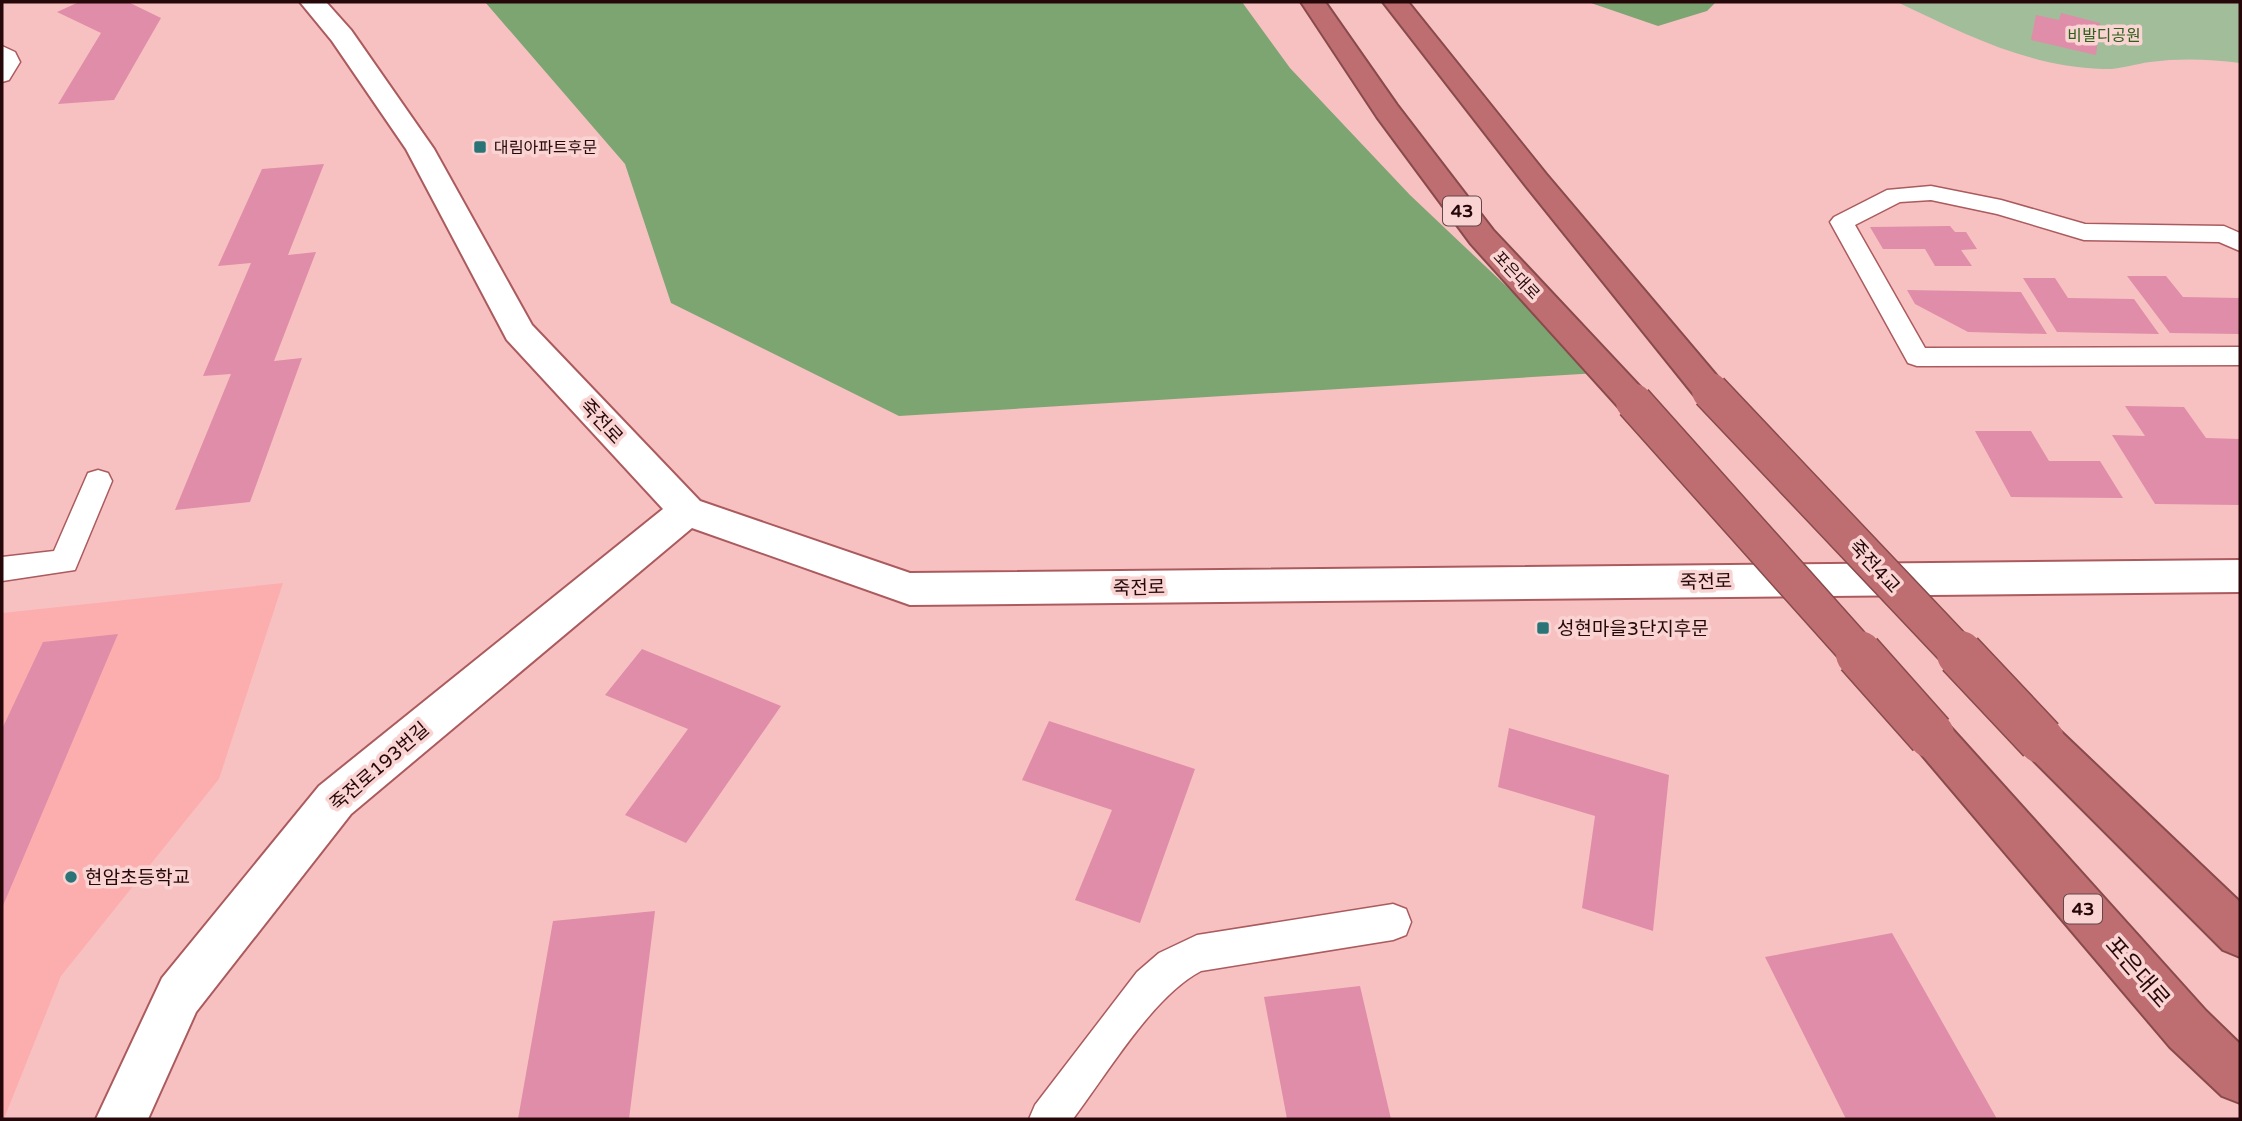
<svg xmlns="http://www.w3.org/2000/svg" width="2242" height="1121" viewBox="0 0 2242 1121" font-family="'Varela Round','Noto Sans KR',sans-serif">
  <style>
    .built { fill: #fcaeaf }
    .green { fill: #a2bd9a }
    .forest { fill: #7da572 }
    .building { fill: #df8da8 }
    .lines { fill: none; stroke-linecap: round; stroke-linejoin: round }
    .lane-casing { stroke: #ab5b5e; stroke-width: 3 }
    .secondary-casing { stroke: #ab5b5e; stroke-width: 4 }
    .highway-casing { stroke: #894a4c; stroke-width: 4 }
    .lane { fill: #fff; fill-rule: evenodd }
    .secondary { fill: #fff; fill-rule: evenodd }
    .highway { fill: #be6e70; fill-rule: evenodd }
    .highway-bridge-far1-casing { stroke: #894a4c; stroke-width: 39; stroke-linecap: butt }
    .highway-bridge-casing { stroke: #894a4c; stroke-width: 49; stroke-linecap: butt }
    .highway-bridge-far1 { stroke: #be6e70; stroke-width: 36 }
    .highway-bridge { stroke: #be6e70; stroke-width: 46 }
    .poi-dot { fill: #2a7477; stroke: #f9d4d3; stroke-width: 2.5 }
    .labels { text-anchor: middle; stroke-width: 7; stroke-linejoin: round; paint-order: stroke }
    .far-park-label { font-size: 16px; fill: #2e611b; stroke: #f9d4d3 }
    .far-poi-label { font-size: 16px; fill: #26080a; stroke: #f9d4d3; text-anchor: start }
    .far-street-label { font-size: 16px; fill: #26080a; stroke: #f9d4d3 }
    .shield { fill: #f9d4d3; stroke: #654546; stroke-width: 2 }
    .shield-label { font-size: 18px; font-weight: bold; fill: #26080a }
    .street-label { font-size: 19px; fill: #26080a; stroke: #f9d4d3 }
    .poi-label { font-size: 19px; fill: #26080a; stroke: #f9d4d3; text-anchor: start }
    .near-street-label { font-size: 23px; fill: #26080a; stroke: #f9d4d3 }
  </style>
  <rect width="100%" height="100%" fill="#f8c1c1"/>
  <!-- built -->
  <path class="built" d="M 283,583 L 219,779 L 61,976 L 4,1119 L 2,1119 L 2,613 Z"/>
  <!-- green -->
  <path class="green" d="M 1897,2 L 2240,2 L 2240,63 C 2210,59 2180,58 2150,62 C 2135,64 2118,70 2103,69 C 2025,66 1965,34 1897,2 Z"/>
  <!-- forest -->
  <path class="forest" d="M 485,2 L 1242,2 L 1290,68 L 1410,195 L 1598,373 L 899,416 L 671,303 L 625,164 Z
    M 1588,2 L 1716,2 L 1707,11 L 1658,26 Z"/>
  <!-- building -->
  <path class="building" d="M 79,2 L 128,2 L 161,18 L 114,100 L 58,104 L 101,33 L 57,12 Z
    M 2061,13 L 2100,23 L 2096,55 L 2031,40 L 2036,15 L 2059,20 Z
    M 324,164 L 288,255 L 316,252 L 274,361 L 302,358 L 250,502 L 175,510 L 231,374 L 203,376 L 251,263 L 218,266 L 262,169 Z
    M 1950,226 L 1955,232 L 1966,232 L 1977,249 L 1961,250 L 1972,266 L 1935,266 L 1925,249 L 1883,249 L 1870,227 Z
    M 2127,276 L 2166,276 L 2183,297 L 2240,298 L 2240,334 L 2170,333 Z
    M 2023,278 L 2055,278 L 2068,298 L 2134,299 L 2159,334 L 2057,332 Z
    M 1907,290 L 2021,292 L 2047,334 L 1968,332 L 1915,304 Z
    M 2125,406 L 2184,407 L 2206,438 L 2240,439 L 2240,505 L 2155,504 L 2112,435 L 2145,436 Z
    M 1975,431 L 2031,431 L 2049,461 L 2100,461 L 2123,498 L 2011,497 Z
    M 118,634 L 2,908 L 2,729 L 43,642 Z
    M 642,649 L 781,706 L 686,843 L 625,815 L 688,729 L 605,695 Z
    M 1049,721 L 1195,769 L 1140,923 L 1075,900 L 1112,810 L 1022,780 Z
    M 1509,728 L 1669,775 L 1653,931 L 1582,908 L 1595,816 L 1498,787 Z
    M 655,911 L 629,1119 L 518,1119 L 553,921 Z
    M 1892,933 L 1997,1119 L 1846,1119 L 1765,957 Z
    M 1360,986 L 1391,1119 L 1287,1119 L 1264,997 Z"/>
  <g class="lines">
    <defs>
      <path id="lane" d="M 2,46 L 15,52 L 20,62 L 9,80 L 2,82 Z
        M 1931,186 L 2001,200 L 2085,224 L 2224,226 L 2240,233 L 2240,251 L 2219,242 L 2084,240 L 1997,214 L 1931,200 L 1900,202 L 1855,225 L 1925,348 L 2240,347 L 2240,365 L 1917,366 L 1908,363 L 1830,222 L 1834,217 L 1887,190 Z
        M 98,470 L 108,473 L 112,481 L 75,570 L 2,581 L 2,557 L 54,551 L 88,473 Z
        M 1393,904 L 1406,909 L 1411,922 L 1406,935 L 1393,940 L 1201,971 C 1153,996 1107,1074 1073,1119 L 1029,1119 L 1035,1105 L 1137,972 L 1159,953 L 1197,935 Z"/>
      <path id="secondary" d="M 300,2 L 326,2 L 351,30 L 434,149 L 532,325 L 700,501 L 910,573 L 2240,560 L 2240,592 L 910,605 L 692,528 L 351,814 L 196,1012 L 148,1119 L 96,1119 L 162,978 L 319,786 L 663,509 L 507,340 L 406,149 L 332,41 Z"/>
      <path id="highway" d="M 1301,2 L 1325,2 L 1397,105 L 1493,230 L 1646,393 L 1651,402 L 1646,411 L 1634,415 L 1622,411 L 1471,244 L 1377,117 Z
        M 1383,2 L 1408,2 L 1546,174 L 1722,382 L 1727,391 L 1722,400 L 1710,403 L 1698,400 L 1526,186 Z
        M 1931,716 L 1946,722 L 2206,1011 L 2240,1044 L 2240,1103 L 2222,1096 L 2170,1047 L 1916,748 L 1910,735 L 1916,722 Z
        M 2041,721 L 2056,727 L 2240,902 L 2240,957 L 2223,950 L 2026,753 L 2020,740 L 2026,727 Z"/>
    </defs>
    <!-- lane casing -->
    <use href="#lane" class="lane-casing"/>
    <!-- secondary casing -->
    <use href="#secondary" class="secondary-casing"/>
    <!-- highway casing -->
    <use href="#highway" class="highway-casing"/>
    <!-- lane -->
    <use href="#lane" class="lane"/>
    <!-- secondary -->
    <use href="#secondary" class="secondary"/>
    <!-- highway -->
    <use href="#highway" class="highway"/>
    <defs>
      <path id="highway-bridge-far1" d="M 1710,391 L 1961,656
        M 1634,402 L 1861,656"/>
      <path id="highway-bridge" d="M 1859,654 L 1931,735
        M 1960,654 L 2041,740"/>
    </defs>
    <!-- highway-bridge-far1 casing -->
    <use href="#highway-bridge-far1" class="highway-bridge-far1-casing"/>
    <!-- highway-bridge casing -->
    <use href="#highway-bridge" class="highway-bridge-casing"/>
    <!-- highway-bridge-far1 -->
    <use href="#highway-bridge-far1" class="highway-bridge-far1"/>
    <!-- highway-bridge -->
    <use href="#highway-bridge" class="highway-bridge"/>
  </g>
  <!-- markers -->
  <g class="poi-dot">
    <rect x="473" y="140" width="14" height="14" rx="3.5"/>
    <rect x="1536" y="621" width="14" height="14" rx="3.5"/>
    <circle cx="71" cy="877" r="7"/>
  </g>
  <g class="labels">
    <!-- far-park labels -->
    <g class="far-park-label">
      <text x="2104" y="41">비발디공원</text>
    </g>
    <!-- far-poi labels -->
    <g class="far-poi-label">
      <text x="494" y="153">대림아파트후문</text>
    </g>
    <!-- far-street labels -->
    <g class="far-street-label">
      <text transform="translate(1517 275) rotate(47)" y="6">포은대로</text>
    </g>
    <!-- shield labels -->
    <g class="shield">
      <rect x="1443" y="196.5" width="38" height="29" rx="5"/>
      <rect x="2064" y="894.5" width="38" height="29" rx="5"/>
    </g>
    <g class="shield-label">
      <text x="1462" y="217">43</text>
      <text x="2083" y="915">43</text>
    </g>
    <!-- street labels -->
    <g class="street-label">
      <text transform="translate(602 421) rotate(47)" y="7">죽전로</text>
      <text transform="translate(1875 566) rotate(47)" y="7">죽전4교</text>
      <text transform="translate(1706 581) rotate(-1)" y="7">죽전로</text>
      <text transform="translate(1139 587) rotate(-1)" y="7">죽전로</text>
      <text transform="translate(379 766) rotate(-41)" y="7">죽전로193번길</text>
    </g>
    <!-- poi labels -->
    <g class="poi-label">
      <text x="1557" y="635">성현마을3단지후문</text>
      <text x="85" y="884">현암초등학교</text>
    </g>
    <!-- near-street labels -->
    <g class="near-street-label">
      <text transform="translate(2138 972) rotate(49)" y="8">포은대로</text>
    </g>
  </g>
  <!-- border -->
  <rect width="2242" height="1121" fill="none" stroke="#26080a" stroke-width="7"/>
</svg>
